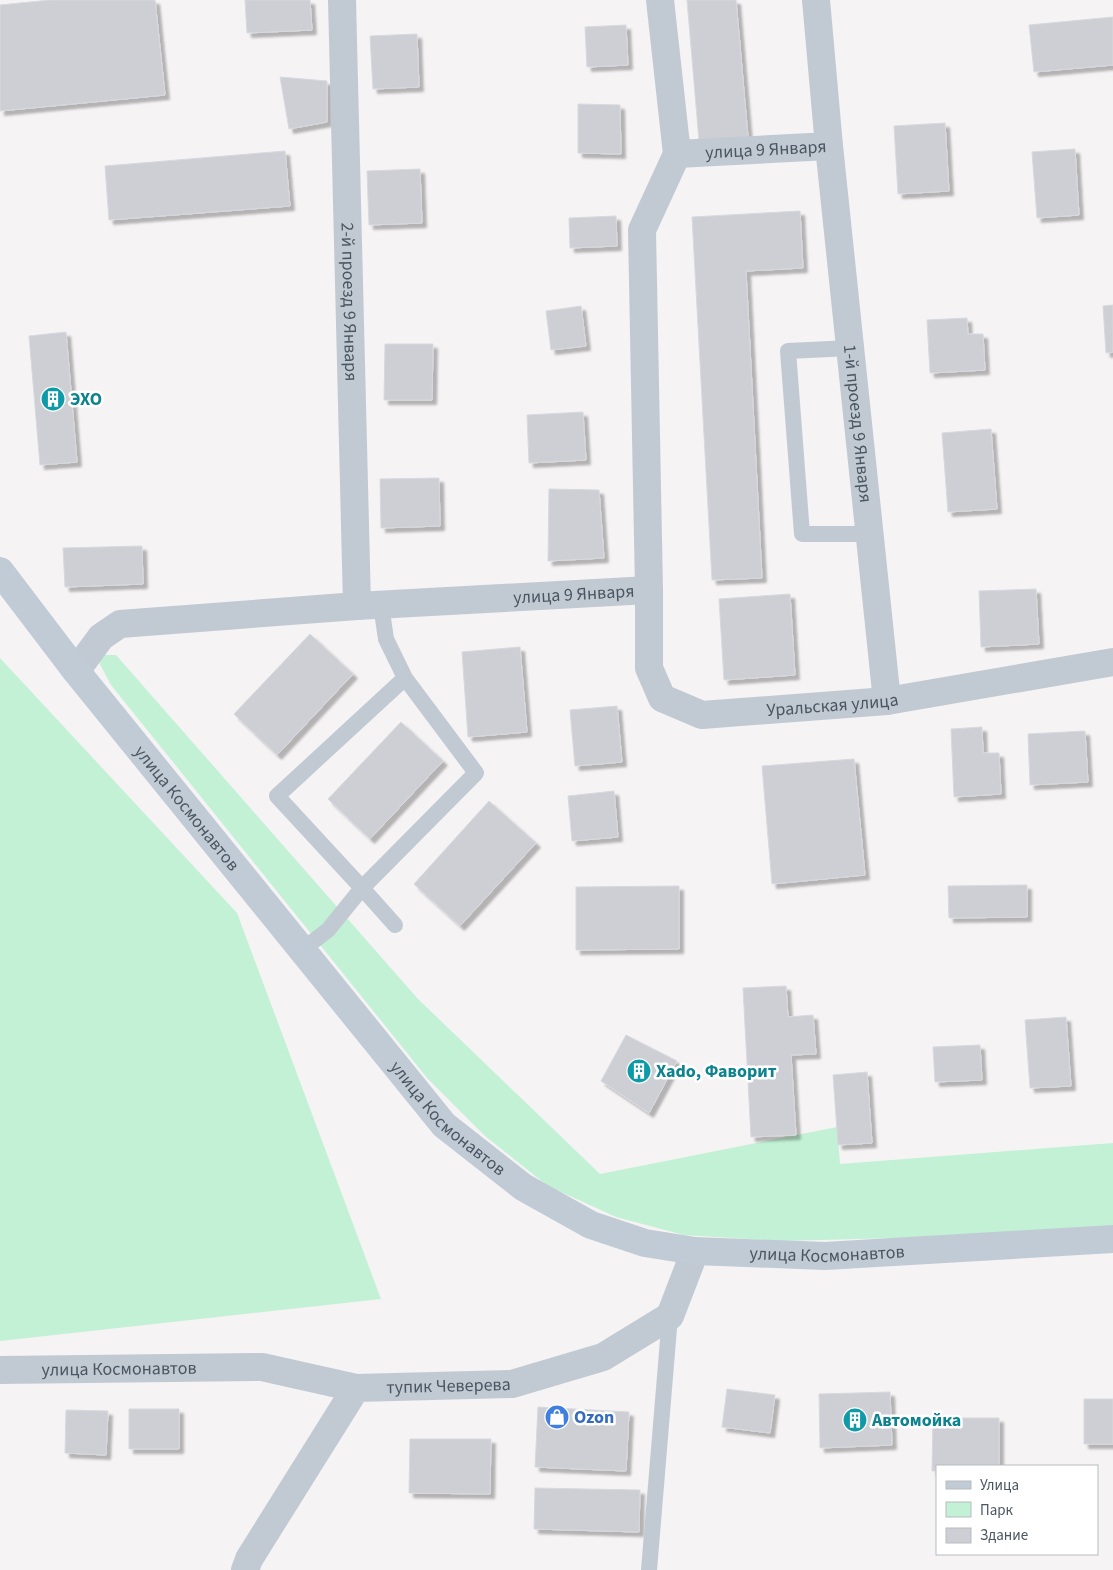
<svg xmlns="http://www.w3.org/2000/svg" width="1113" height="1570" viewBox="0 0 1113 1570" font-family="'Source Sans 3',sans-serif">
  <style>
    .green { fill: #c3f1d5 }
    .building { fill: #cdcfd5; stroke: #d7d9de; filter: url(#shadow) }
    .lines { fill: none; stroke-linecap: round; stroke-linejoin: round }
    .lane { stroke: #c1cad2; stroke-width: 16 }
    .street { stroke: #c1cad2; stroke-width: 28 }
    .secondary { stroke: #c1cbd6; stroke-width: 28 }
    .labels { text-anchor: middle; stroke-width: 5; stroke-linejoin: round; paint-order: stroke }
    .street-label { font-size: 18px; fill: #4a5661; stroke: #fff }
    .culture-label { font-size: 18px; font-weight: bold; fill: #0d838f; stroke: #fff; text-anchor: start }
    .shop-label { font-size: 18px; font-weight: bold; fill: #366cbe; stroke: #fff; text-anchor: start }
  </style>
  <defs>
    <filter id="shadow"><feDropShadow dx="4.5" dy="4.5" stdDeviation="1" flood-color="#0004"/></filter>
  </defs>
  <rect width="100%" height="100%" fill="#f5f3f3"/>
  <!-- green -->
  <path class="green" d="M 95,655 L 116,655 L 418,999 L 600,1174 L 837,1127 L 840,1164 L 1113,1143 L 1113,1228 L 970,1236 L 781,1241 L 684,1235 L 616,1217 L 548,1186 L 485,1136 L 428,1079 L 111,685 Z
    M 0,658 L 237,913 L 381,1299 L 0,1341 Z"/>
  <!-- building -->
  <path class="building" d="M 50,0 L 155,0 L 165,95 L 0,111 L 0,5 Z
    M 245,0 L 310,0 L 312,30 L 247,33 Z
    M 687,0 L 736,0 L 748,137 L 699,141 Z
    M 1113,17 L 1113,65 L 1034,72 L 1029,25 Z
    M 626,25 L 628,65 L 587,67 L 585,27 Z
    M 417,34 L 419,87 L 373,89 L 370,36 Z
    M 280,77 L 327,81 L 327,122 L 289,129 Z
    M 578,104 L 620,105 L 621,154 L 578,153 Z
    M 945,123 L 949,191 L 898,194 L 894,126 Z
    M 1075,149 L 1079,215 L 1037,218 L 1032,152 Z
    M 285,151 L 290,206 L 109,220 L 105,166 Z
    M 420,169 L 422,223 L 369,225 L 367,171 Z
    M 800,211 L 803,268 L 746,271 L 762,578 L 712,580 L 692,217 Z
    M 616,216 L 617,246 L 570,248 L 569,218 Z
    M 1113,305 L 1113,352 L 1106,353 L 1103,306 Z
    M 581,306 L 586,346 L 551,350 L 546,311 Z
    M 967,318 L 968,334 L 983,334 L 985,370 L 930,373 L 927,320 Z
    M 66,332 L 77,462 L 40,465 L 29,336 Z
    M 385,344 L 433,344 L 432,400 L 384,400 Z
    M 583,412 L 586,460 L 529,463 L 527,415 Z
    M 991,429 L 997,509 L 948,512 L 942,433 Z
    M 439,478 L 440,526 L 381,528 L 380,479 Z
    M 549,489 L 599,490 L 604,558 L 548,561 Z
    M 142,546 L 143,584 L 65,587 L 63,548 Z
    M 1036,589 L 1039,644 L 981,647 L 979,591 Z
    M 790,594 L 795,675 L 724,680 L 719,599 Z
    M 310,634 L 353,674 L 277,755 L 234,714 Z
    M 520,647 L 527,732 L 468,737 L 462,652 Z
    M 617,706 L 622,762 L 575,766 L 570,710 Z
    M 401,722 L 443,761 L 370,839 L 328,799 Z
    M 982,727 L 983,753 L 999,753 L 1001,794 L 954,797 L 951,729 Z
    M 1085,731 L 1088,782 L 1030,785 L 1028,734 Z
    M 854,759 L 865,875 L 772,884 L 762,766 Z
    M 614,791 L 618,837 L 572,841 L 568,796 Z
    M 489,801 L 536,843 L 460,926 L 414,884 Z
    M 1027,885 L 1027,917 L 949,918 L 948,886 Z
    M 679,886 L 679,949 L 576,950 L 576,887 Z
    M 786,986 L 788,1017 L 813,1015 L 816,1054 L 791,1055 L 796,1135 L 751,1137 L 743,988 Z
    M 1066,1017 L 1071,1086 L 1030,1088 L 1025,1020 Z
    M 626,1035 L 677,1061 L 649,1113 L 601,1081 Z
    M 980,1045 L 982,1080 L 935,1082 L 933,1047 Z
    M 867,1072 L 872,1143 L 838,1145 L 833,1075 Z
    M 727,1389 L 775,1395 L 770,1433 L 722,1427 Z
    M 890,1392 L 892,1445 L 820,1448 L 819,1394 Z
    M 1084,1399 L 1113,1399 L 1113,1444 L 1084,1444 Z
    M 538,1407 L 629,1412 L 626,1471 L 535,1467 Z
    M 129,1409 L 179,1409 L 179,1449 L 129,1449 Z
    M 66,1410 L 108,1411 L 106,1455 L 65,1453 Z
    M 933,1418 L 999,1418 L 999,1466 L 937,1466 L 937,1471 L 932,1471 Z
    M 410,1439 L 491,1439 L 490,1494 L 409,1493 Z
    M 535,1488 L 640,1490 L 639,1532 L 534,1529 Z"/>
  <g class="lines">
    <!-- lane -->
    <path class="lane" d="M 850,348 L 788,351 L 802,534 L 870,534
      M 395,925 L 362,888 L 476,773 L 405,678
      M 302,950 L 328,930 L 362,888 L 277,796 L 405,678 L 386,639 L 381,605
      M 649,1570 L 670,1316"/>
    <!-- street -->
    <g class="street">
      <path id="s1" d="M 342,0 L 357,606"/>
      <path id="s2" d="M 660,0 L 677,154 L 829,146 L 816,0"/>
      <path id="s3" d="M 829,146 L 887,701"/>
      <path id="s4" d="M 649,590 L 649,668 L 662,698 L 702,715 L 887,701 L 1113,662"/>
      <path id="s5" d="M 76,671 L 101,637 L 120,624 L 357,606 L 649,590 L 642,230 L 677,154"/>
      <path id="s6" d="M 0,1370 L 262,1367 L 356,1388"/>
      <path id="s7" d="M 245,1570 L 249,1559 L 356,1388 L 512,1384 L 603,1357 L 670,1316 L 695,1251"/>
    </g>
    <!-- secondary -->
    <path class="secondary" id="s8" d="M 0,571 L 76,671 L 444,1125 L 523,1187 L 591,1225 L 645,1243 L 695,1251 L 825,1256 L 1113,1239"/>
  </g>
  <!-- icons -->
  <defs>
    <symbol id="building-disc" viewBox="-11 -11 22 22"><circle r="9.5" fill="#0f9aa8" stroke="#fff"/><path d="M-4-6H4V6H1V3H-1V6H-4ZM-2.5-4.3h1.7v1.8h-1.7ZM.8-4.3h1.7v1.8H.8ZM-2.5-1h1.7V.8h-1.7ZM.8-1h1.7V.8H.8Z" fill="#fff"/></symbol>
    <symbol id="shop-disc" viewBox="-11 -11 22 22"><circle r="9.5" fill="#3f7fe0" stroke="#fff"/><path d="M-5-2.5h2.3a2.7 3.5 0 0 1 5.4 0H5L5.5 6h-11ZM-1.5-2.5h3a1.5 2.3 0 0 0-3 0Z" fill="#fff"/></symbol>
  </defs>
  <g fill-rule="evenodd">
    <use href="#building-disc" x="39" y="385" width="28" height="28"/>
    <use href="#building-disc" x="625" y="1057" width="28" height="28"/>
    <use href="#shop-disc" x="543" y="1403" width="28" height="28"/>
    <use href="#building-disc" x="841" y="1406" width="28" height="28"/>
  </g>
  <g class="labels">
    <!-- street labels -->
    <g class="street-label">
      <text dy="6" stroke="none"><textPath href="#s2" startOffset="244">улица 9 Января</textPath></text>
      <text dy="6" stroke="none"><textPath href="#s1" startOffset="302">2-й проезд 9 Января</textPath></text>
      <text dy="6" stroke="none"><textPath href="#s3" startOffset="279">1-й проезд 9 Января</textPath></text>
      <text dy="6" stroke="none"><textPath href="#s5" startOffset="520">улица 9 Января</textPath></text>
      <text dy="6" stroke="none"><textPath href="#s4" startOffset="285">Уральская улица</textPath></text>
      <text dy="6" stroke="none"><textPath href="#s8" startOffset="302">улица Космонавтов</textPath></text>
      <text dy="6" stroke="none"><textPath href="#s8" startOffset="708">улица Космонавтов</textPath></text>
      <text dy="6" stroke="none"><textPath href="#s8" startOffset="1128">улица Космонавтов</textPath></text>
      <text dy="6" stroke="none"><textPath href="#s6" startOffset="119">улица Космонавтов</textPath></text>
      <text dy="6" stroke="none"><textPath href="#s7" startOffset="306">тупик Чеверева</textPath></text>
    </g>
    <!-- culture labels -->
    <g class="culture-label">
      <text x="70" y="405">ЭХО</text>
      <text x="656" y="1077">Xado, Фаворит</text>
      <text x="872" y="1426">Автомойка</text>
    </g>
    <!-- shop labels -->
    <g class="shop-label">
      <text x="574" y="1423">Ozon</text>
    </g>
  </g>
  <!-- legend -->
  <rect x="936" y="1465" width="162" height="90" fill="#ffffff" stroke="#b7bbc0"/>
  <rect x="946" y="1481" width="25" height="8" fill="#c1cbd6" stroke="#b7bbc0"/>
  <text x="980" y="1490" font-size="15" fill="#4a5661">Улица</text>
  <rect x="946" y="1502" width="25" height="15" fill="#c3f1d5" stroke="#b7bbc0"/>
  <text x="980" y="1515" font-size="15" fill="#4a5661">Парк</text>
  <rect x="946" y="1528" width="25" height="15" fill="#cdcfd5" stroke="#b7bbc0"/>
  <text x="980" y="1540" font-size="15" fill="#4a5661">Здание</text>
</svg>
